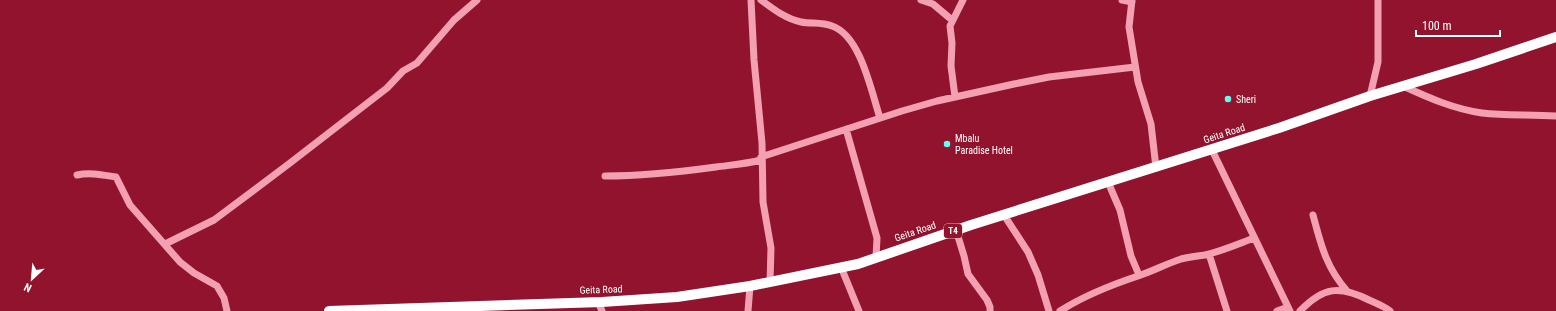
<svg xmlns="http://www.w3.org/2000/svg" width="1556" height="311" viewBox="0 0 1556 311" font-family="'Roboto Condensed',sans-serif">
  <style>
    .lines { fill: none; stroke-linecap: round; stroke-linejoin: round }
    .minor { stroke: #f2a0b2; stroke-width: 7 }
    .highway { stroke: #fff; stroke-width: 10 }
    .poi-dot { fill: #61fff5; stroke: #92132d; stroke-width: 1.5 }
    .labels { text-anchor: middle; stroke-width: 3; stroke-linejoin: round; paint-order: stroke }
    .shield { fill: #92132d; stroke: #deb8c0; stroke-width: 1 }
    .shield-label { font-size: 9px; font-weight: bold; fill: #fff }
    .poi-label { font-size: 10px; fill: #fff; stroke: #92132d; text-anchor: start }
    .street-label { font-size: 10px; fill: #fff; stroke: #92132d }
  </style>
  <rect width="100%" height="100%" fill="#92132d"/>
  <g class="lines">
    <!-- minor -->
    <path class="minor" d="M 751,0 L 754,60 L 762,143 L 763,202 L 771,248 L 770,282
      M 761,0 C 773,9 786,19 801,22 C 811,24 822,22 832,26 C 861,36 871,91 880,118
      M 921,0 L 933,4 L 952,20
      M 1122,0 L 1132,2
      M 1132,0 L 1129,27 L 1138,82 L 1151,124 L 1156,168
      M 1403,86 C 1429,98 1454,109 1482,113 C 1506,116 1531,114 1556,116
      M 1370,96 L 1378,62 L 1378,0
      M 955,97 L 951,66 L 952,43 L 950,26 L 963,0
      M 846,129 L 877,238 L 876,257
      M 1212,150 L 1290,311
      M 761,157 L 902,111 L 937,101 L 1014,84 L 1049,77 L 1135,67
      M 77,175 C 90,172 103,175 116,177 L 130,205 L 180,262 L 194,273 L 217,286 L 224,298 L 227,311
      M 605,176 C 642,176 679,172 716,167 C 731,165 746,164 761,160
      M 1108,182 L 1120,210 L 1131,256 L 1139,275
      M 1004,215 L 1028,252 L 1038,275 L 1049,311
      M 1313,215 C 1321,245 1326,267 1347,291
      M 956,230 L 964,256 L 968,274 L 987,300 L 990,307 L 990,311
      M 165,244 L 214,220 L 290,163 L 387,88 L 403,71 L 417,63 L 454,20 L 477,0
      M 1209,254 L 1227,311
      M 841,267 L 859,311
      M 598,302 L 602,311
      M 748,311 L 750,286
      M 1060,311 C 1085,295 1111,285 1138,276 C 1153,271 1166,264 1181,259 C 1189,257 1197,256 1205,255 C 1222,251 1238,244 1254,238
      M 1277,311 L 1288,307
      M 1300,311 C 1323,287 1339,285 1369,300 C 1376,303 1384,306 1390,311"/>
    <!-- highway -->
    <path class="highway" d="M 329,311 L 602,302 L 677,297 L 750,286 L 858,264 L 971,225 L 1279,128 L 1370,96 L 1476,64 L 1556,37"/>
  </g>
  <!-- markers -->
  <g class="poi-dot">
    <circle cx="1228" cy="99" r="4"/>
    <circle cx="947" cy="144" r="4"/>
  </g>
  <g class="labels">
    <!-- shield labels -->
    <rect class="shield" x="944" y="224" width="18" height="14" rx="3"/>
    <g class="shield-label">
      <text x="953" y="234">T4</text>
    </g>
    <!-- poi labels -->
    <g class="poi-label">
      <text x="1236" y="103">Sheri</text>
      <text x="955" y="142">Mbalu<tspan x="955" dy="12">Paradise Hotel</tspan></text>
    </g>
    <!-- street labels -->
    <g class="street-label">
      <text transform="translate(1224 133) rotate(-18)" y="4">Geita Road</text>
      <text transform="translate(915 231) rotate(-19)" y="4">Geita Road</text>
      <text transform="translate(601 289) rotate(-2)" y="4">Geita Road</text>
    </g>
  </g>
  <!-- north arrow -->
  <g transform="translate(32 279) rotate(206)" stroke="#92132d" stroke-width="3" paint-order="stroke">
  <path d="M0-3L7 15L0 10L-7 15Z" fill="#ffffff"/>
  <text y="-6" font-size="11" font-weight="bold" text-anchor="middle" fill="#ffffff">N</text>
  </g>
  <!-- scale -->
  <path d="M1416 30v6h84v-6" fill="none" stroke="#ffffff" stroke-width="2"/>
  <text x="1422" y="30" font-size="12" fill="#ffffff" stroke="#92132d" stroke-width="3" paint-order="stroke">100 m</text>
</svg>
